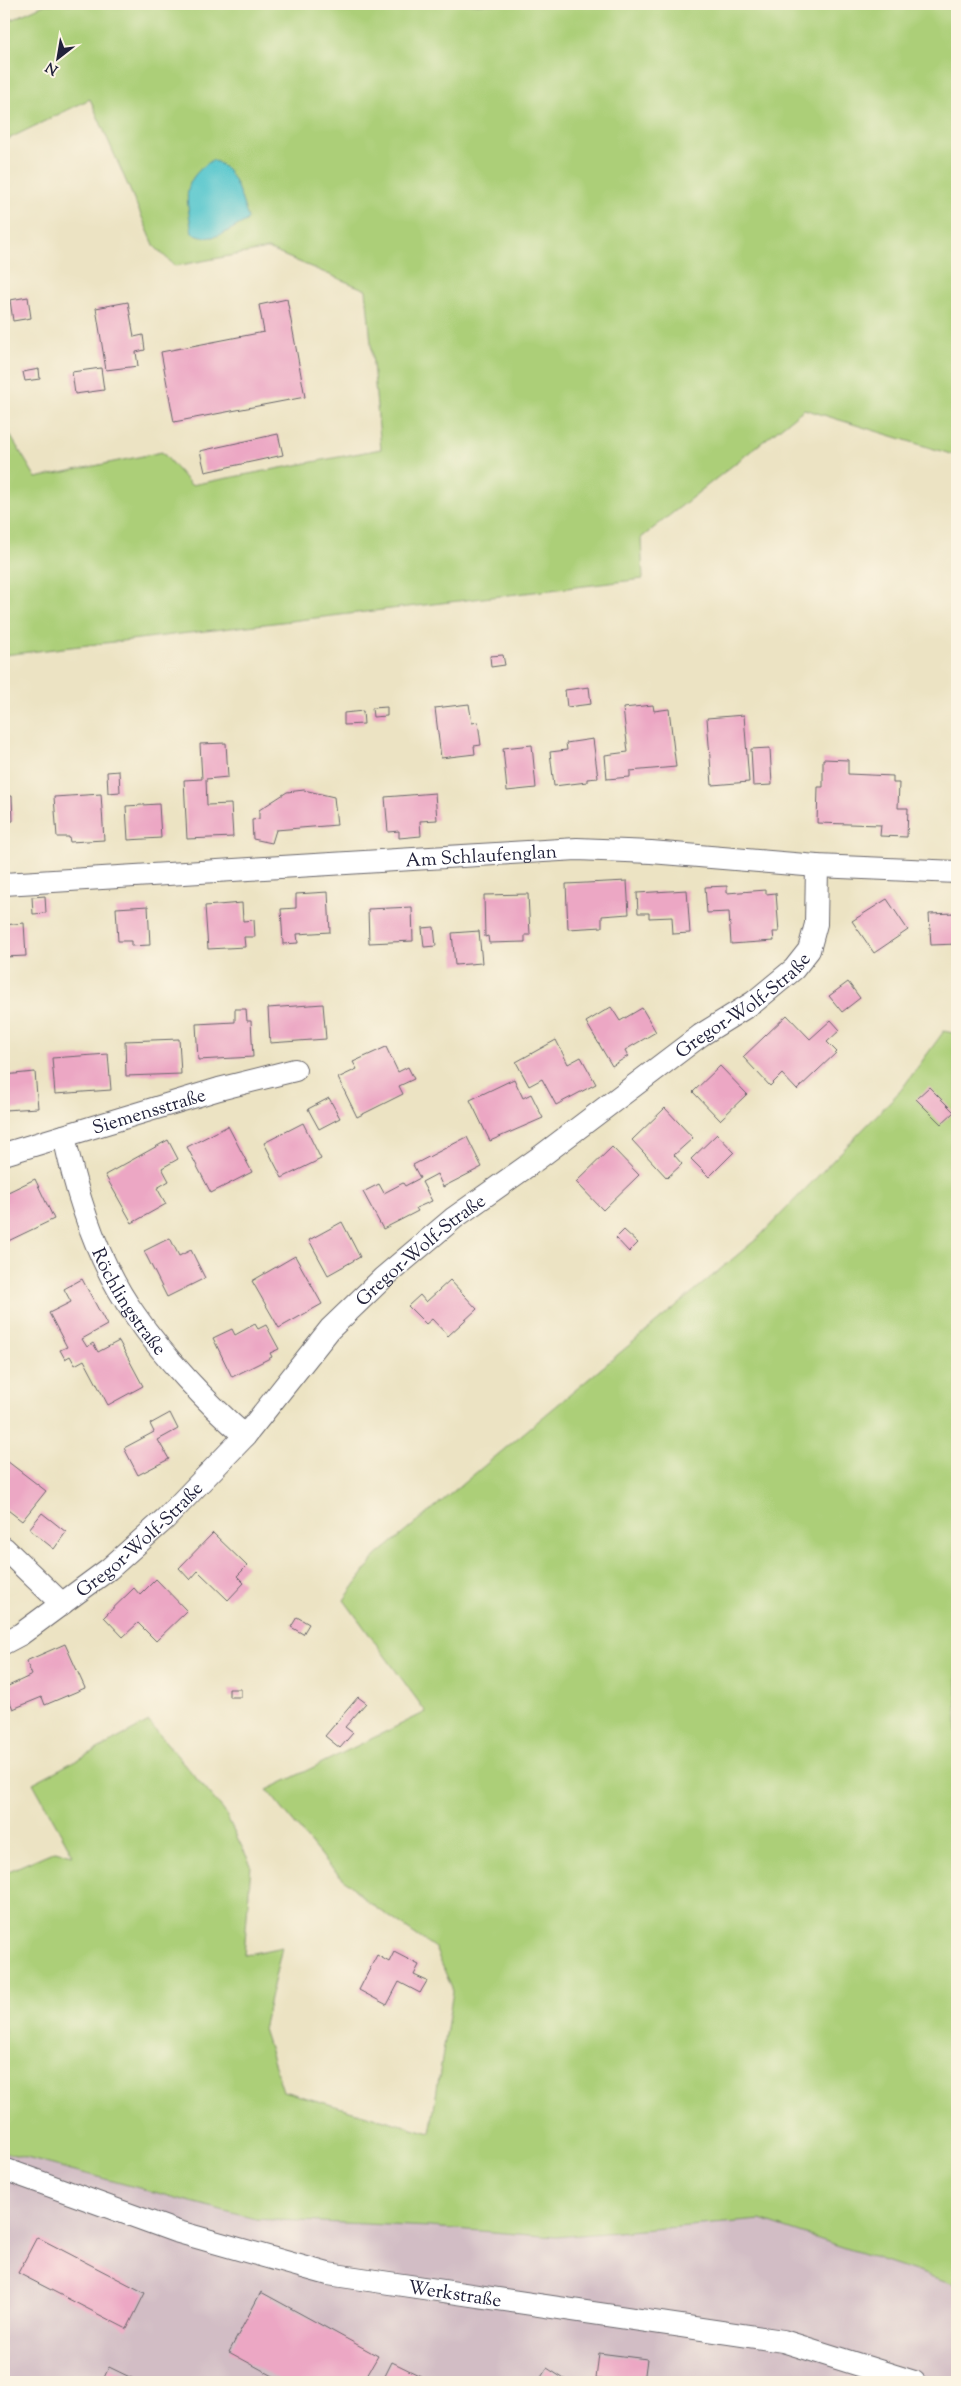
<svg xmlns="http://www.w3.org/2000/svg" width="961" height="2386" viewBox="0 0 961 2386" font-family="'Sorts Mill Goudy',serif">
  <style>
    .industrial { fill: #d2bdc5 }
    .green { fill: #accf78; stroke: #67785a }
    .water { fill: #59c7ce; stroke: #3e7484 }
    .building { fill: #eca7c4 }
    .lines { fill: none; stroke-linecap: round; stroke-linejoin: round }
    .minor-casing { stroke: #69666b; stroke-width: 24 }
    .minor { stroke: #fff; stroke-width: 22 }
    .labels { text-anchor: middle; stroke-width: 5; stroke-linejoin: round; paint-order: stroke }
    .street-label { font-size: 19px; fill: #22223b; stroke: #fcf5e5 }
  </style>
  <rect width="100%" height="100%" fill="#fcf5e5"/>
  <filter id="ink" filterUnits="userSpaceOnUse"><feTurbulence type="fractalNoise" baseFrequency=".02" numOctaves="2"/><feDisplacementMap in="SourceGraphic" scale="10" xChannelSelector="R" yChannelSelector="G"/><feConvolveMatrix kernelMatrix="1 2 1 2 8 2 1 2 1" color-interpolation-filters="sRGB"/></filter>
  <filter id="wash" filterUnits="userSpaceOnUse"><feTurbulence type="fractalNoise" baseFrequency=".0096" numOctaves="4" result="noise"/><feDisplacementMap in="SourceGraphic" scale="20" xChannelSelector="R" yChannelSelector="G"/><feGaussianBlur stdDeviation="1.12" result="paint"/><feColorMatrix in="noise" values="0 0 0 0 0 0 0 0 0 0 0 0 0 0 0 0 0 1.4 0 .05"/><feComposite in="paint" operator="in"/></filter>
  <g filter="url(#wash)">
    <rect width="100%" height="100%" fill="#ece3c3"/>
    <!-- industrial -->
    <path class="industrial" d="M 4,2152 L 255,2219 L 430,2227 L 556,2237 L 761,2220 L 957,2285 L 957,2382 L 4,2382 Z"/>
    <!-- green -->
    <path class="green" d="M 46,4 L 957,4 L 957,456 L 804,409 L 641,538 L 643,579 L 4,655 L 4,425 L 36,478 L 162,452 L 191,485 L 381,449 L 366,290 L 268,249 L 175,266 L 155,247 L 90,99 L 4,141 L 4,23 Z
      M 944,1031 L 957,1034 L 957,2285 L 761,2220 L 556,2237 L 430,2227 L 255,2219 L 4,2152 L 4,1873 L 55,1851 L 73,1855 L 33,1783 L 149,1722 L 224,1811 L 251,1865 L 244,1955 L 282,1947 L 263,2029 L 283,2091 L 430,2133 L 453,1991 L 435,1948 L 368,1902 L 326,1862 L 267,1790 L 426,1712 L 344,1600 L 376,1556 L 759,1237 L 901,1090 Z"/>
    <!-- water -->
    <path class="water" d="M 212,160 C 235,167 240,197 248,218 L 246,221 C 229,230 211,245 192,233 C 187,197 179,183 212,160 Z"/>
    <g id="blocks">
      <!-- building -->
      <path class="building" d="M 28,297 L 31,318 L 13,321 L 10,300 Z
        M 287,299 L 305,397 L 174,422 L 161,352 L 264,332 L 259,305 Z
        M 128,302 L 134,337 L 143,335 L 145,350 L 136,352 L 138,366 L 106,370 L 96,308 Z
        M 101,368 L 104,390 L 75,394 L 72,372 Z
        M 39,369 L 40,379 L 25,381 L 23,372 Z
        M 278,434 L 283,455 L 205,472 L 200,451 Z
        M 503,655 L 505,665 L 491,667 L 490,656 Z
        M 589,687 L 591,704 L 567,707 L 565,690 Z
        M 469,704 L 472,723 L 478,722 L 481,745 L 474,746 L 475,754 L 441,758 L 435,708 Z
        M 653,705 L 654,711 L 669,709 L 676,767 L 630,771 L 630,777 L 607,779 L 605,755 L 628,752 L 623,708 Z
        M 387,707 L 387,716 L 373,717 L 372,708 Z
        M 363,711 L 364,724 L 344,725 L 344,713 Z
        M 744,715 L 749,782 L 712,785 L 707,718 Z
        M 593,739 L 598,778 L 587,779 L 587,782 L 554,786 L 550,752 L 567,750 L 566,743 Z
        M 226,743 L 228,777 L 206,779 L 207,805 L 231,804 L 233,837 L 187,839 L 184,780 L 202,779 L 200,744 Z
        M 532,745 L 536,788 L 507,791 L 503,748 Z
        M 770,748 L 772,785 L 753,786 L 751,749 Z
        M 823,759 L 848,760 L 848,774 L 893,776 L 893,783 L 899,783 L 898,808 L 908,808 L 907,837 L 880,836 L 881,825 L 817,823 L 818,787 L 823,787 Z
        M 119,771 L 120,792 L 108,793 L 107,772 Z
        M 304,790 L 334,797 L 337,825 L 276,830 L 272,843 L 253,839 L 252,820 L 259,819 L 259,810 L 287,792 Z
        M 435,793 L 437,820 L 420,821 L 421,836 L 399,838 L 399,831 L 388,832 L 385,797 Z
        M 101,794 L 104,840 L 70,842 L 69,837 L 57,837 L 54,797 Z
        M 4,796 L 12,796 L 13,821 L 4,822 Z
        M 159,804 L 161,838 L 128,840 L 126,806 Z
        M 627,881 L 629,914 L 602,916 L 602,927 L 568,929 L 566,884 Z
        M 727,886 L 727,893 L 766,890 L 766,894 L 776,893 L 779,932 L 773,932 L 774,941 L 731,944 L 729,912 L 707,913 L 705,887 Z
        M 687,890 L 690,933 L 673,934 L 672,917 L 649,918 L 649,913 L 638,913 L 637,893 Z
        M 328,892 L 330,932 L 297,934 L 298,943 L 283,944 L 281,909 L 296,908 L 296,894 Z
        M 528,894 L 530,935 L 525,935 L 525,942 L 489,943 L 488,936 L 485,937 L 484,895 Z
        M 45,896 L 46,913 L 33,914 L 32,897 Z
        M 887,899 L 908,930 L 874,953 L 852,921 Z
        M 242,903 L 243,921 L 254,920 L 255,937 L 244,937 L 245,947 L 208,949 L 205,906 Z
        M 148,906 L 150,945 L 131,946 L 131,941 L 118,941 L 116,908 Z
        M 412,907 L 413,941 L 369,943 L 368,909 Z
        M 955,913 L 957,944 L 931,945 L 929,914 Z
        M 24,923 L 26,956 L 4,957 L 4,925 Z
        M 434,927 L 436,946 L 424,947 L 422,928 Z
        M 479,931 L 482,963 L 455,965 L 452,933 Z
        M 848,982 L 860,998 L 842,1012 L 829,996 Z
        M 323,1004 L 326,1039 L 270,1043 L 268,1008 Z
        M 611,1007 L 620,1021 L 642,1008 L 656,1032 L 625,1050 L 628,1056 L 612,1066 L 586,1022 Z
        M 235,1009 L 246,1009 L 247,1021 L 251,1021 L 253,1057 L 198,1060 L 196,1024 L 235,1022 Z
        M 787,1015 L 810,1039 L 831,1020 L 840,1030 L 827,1042 L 837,1052 L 797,1090 L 782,1074 L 770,1086 L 743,1057 Z
        M 179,1039 L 181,1074 L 126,1076 L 125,1041 Z
        M 556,1040 L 568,1064 L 581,1057 L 596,1084 L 556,1105 L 542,1079 L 529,1086 L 516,1062 Z
        M 386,1047 L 398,1072 L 408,1067 L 414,1079 L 399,1086 L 403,1094 L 357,1117 L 338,1078 L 357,1069 L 353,1062 Z
        M 108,1054 L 111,1090 L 55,1094 L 52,1058 Z
        M 720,1066 L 747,1094 L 720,1120 L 693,1092 Z
        M 35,1072 L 38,1108 L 4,1110 L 4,1075 Z
        M 514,1079 L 523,1098 L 531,1094 L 543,1118 L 490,1141 L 470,1100 Z
        M 929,1087 L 954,1112 L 941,1124 L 916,1099 Z
        M 329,1098 L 340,1118 L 319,1129 L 308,1109 Z
        M 665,1108 L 693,1138 L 674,1155 L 682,1164 L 667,1178 L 632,1140 Z
        M 303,1123 L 321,1159 L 282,1178 L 264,1143 Z
        M 228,1126 L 252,1172 L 211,1193 L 187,1147 Z
        M 717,1134 L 734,1152 L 709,1177 L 691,1159 Z
        M 467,1137 L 482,1167 L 443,1187 L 437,1174 L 422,1182 L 432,1201 L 416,1208 L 418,1211 L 383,1229 L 363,1192 L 379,1184 L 384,1193 L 403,1183 L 405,1186 L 420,1178 L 413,1165 Z
        M 168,1140 L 178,1159 L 162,1168 L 169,1181 L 157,1188 L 166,1204 L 132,1223 L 105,1175 Z
        M 612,1147 L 639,1175 L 603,1210 L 576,1182 Z
        M 35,1179 L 54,1219 L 4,1243 L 4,1194 Z
        M 342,1222 L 360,1257 L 328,1275 L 309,1240 Z
        M 624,1230 L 638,1243 L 629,1252 L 616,1238 Z
        M 170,1238 L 179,1256 L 191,1250 L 205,1278 L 167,1297 L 144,1251 Z
        M 295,1256 L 322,1304 L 279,1328 L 252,1281 Z
        M 82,1279 L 107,1325 L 82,1339 L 87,1347 L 93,1343 L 98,1352 L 119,1341 L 143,1386 L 108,1405 L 84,1360 L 75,1365 L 70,1356 L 65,1359 L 60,1350 L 67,1347 L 49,1313 L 71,1302 L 64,1289 Z
        M 450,1280 L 477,1309 L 448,1336 L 432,1319 L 426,1324 L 408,1306 L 420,1295 L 426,1302 Z
        M 255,1324 L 258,1329 L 266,1325 L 279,1349 L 270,1353 L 272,1357 L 232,1377 L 213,1338 L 232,1329 L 235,1335 Z
        M 170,1413 L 178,1429 L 158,1440 L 169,1459 L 138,1475 L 124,1448 L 154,1432 L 150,1424 Z
        M 7,1461 L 46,1491 L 22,1521 L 4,1507 L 4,1466 Z
        M 42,1513 L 66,1532 L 54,1549 L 29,1529 Z
        M 213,1533 L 247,1566 L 237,1576 L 244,1583 L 228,1600 L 198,1571 L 190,1580 L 179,1568 Z
        M 156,1579 L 187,1611 L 156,1641 L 138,1623 L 123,1637 L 104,1617 L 134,1588 L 140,1595 Z
        M 297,1617 L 309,1624 L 303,1634 L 291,1627 Z
        M 65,1644 L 85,1688 L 45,1705 L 42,1697 L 13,1709 L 4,1688 L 32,1675 L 26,1661 Z
        M 229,1689 L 241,1689 L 241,1697 L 229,1697 Z
        M 358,1697 L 366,1703 L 345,1727 L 353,1733 L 340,1748 L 325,1736 Z
        M 394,1952 L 419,1965 L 414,1975 L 427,1981 L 420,1993 L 399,1982 L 387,2005 L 359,1990 L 377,1955 L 389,1962 Z
        M 37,2237 L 145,2293 L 127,2329 L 18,2273 Z
        M 261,2292 L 378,2356 L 363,2382 L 284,2382 L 229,2352 Z
        M 599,2353 L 647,2359 L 644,2382 L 596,2379 Z
        M 392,2362 L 433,2382 L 382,2382 Z
        M 109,2367 L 140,2382 L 102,2382 Z
        M 547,2368 L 569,2382 L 538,2382 Z"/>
    </g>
  </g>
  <g filter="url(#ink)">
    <use href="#blocks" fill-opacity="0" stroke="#69666b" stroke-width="1"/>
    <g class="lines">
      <defs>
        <g id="minor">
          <path id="s1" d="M 4,884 L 577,849 L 651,852 L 817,866 L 957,872"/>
          <path id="s2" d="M 64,1136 C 77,1197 98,1264 135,1315 C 163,1356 208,1404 245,1436"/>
          <path id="s3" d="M 4,1154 L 219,1089 L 295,1070"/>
          <path d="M 4,1548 L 62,1604"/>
          <path id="s4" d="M 4,1643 L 21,1634 L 109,1569 L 165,1519 L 245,1436 L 330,1329 L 383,1278 L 454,1218 L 540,1157 L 701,1035 L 754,1002 L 794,969 L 809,950 L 816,924 L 817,866"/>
          <path id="s5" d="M 4,2169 L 175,2231 L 328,2274 L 783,2341 L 914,2382"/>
        </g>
      </defs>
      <!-- minor casing -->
      <use href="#minor" class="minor-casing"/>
      <!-- minor -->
      <use href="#minor" class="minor"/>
    </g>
  </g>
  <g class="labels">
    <!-- street labels -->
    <g class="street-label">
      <text dy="7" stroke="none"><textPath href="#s1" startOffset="478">Am Schlaufenglan</textPath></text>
      <text dy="7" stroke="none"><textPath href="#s4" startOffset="981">Gregor-Wolf-Straße</textPath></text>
      <text dy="7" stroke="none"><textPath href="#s3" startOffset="151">Siemensstraße</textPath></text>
      <text dy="7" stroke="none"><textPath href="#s4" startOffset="576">Gregor-Wolf-Straße</textPath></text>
      <text dy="7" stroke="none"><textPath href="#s2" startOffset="179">Röchlingstraße</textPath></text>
      <text dy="7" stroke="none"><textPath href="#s4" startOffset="171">Gregor-Wolf-Straße</textPath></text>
      <text dy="7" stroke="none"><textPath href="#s5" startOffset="469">Werkstraße</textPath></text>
    </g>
  </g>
  <!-- margin -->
  <rect width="961" height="2386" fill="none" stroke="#fcf5e5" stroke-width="20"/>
  <!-- north arrow -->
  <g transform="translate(58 58) rotate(211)" stroke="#fcf5e5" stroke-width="4" paint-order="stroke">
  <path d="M0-4L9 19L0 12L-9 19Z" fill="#22223b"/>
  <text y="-8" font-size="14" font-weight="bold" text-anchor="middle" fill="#22223b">N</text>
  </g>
</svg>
